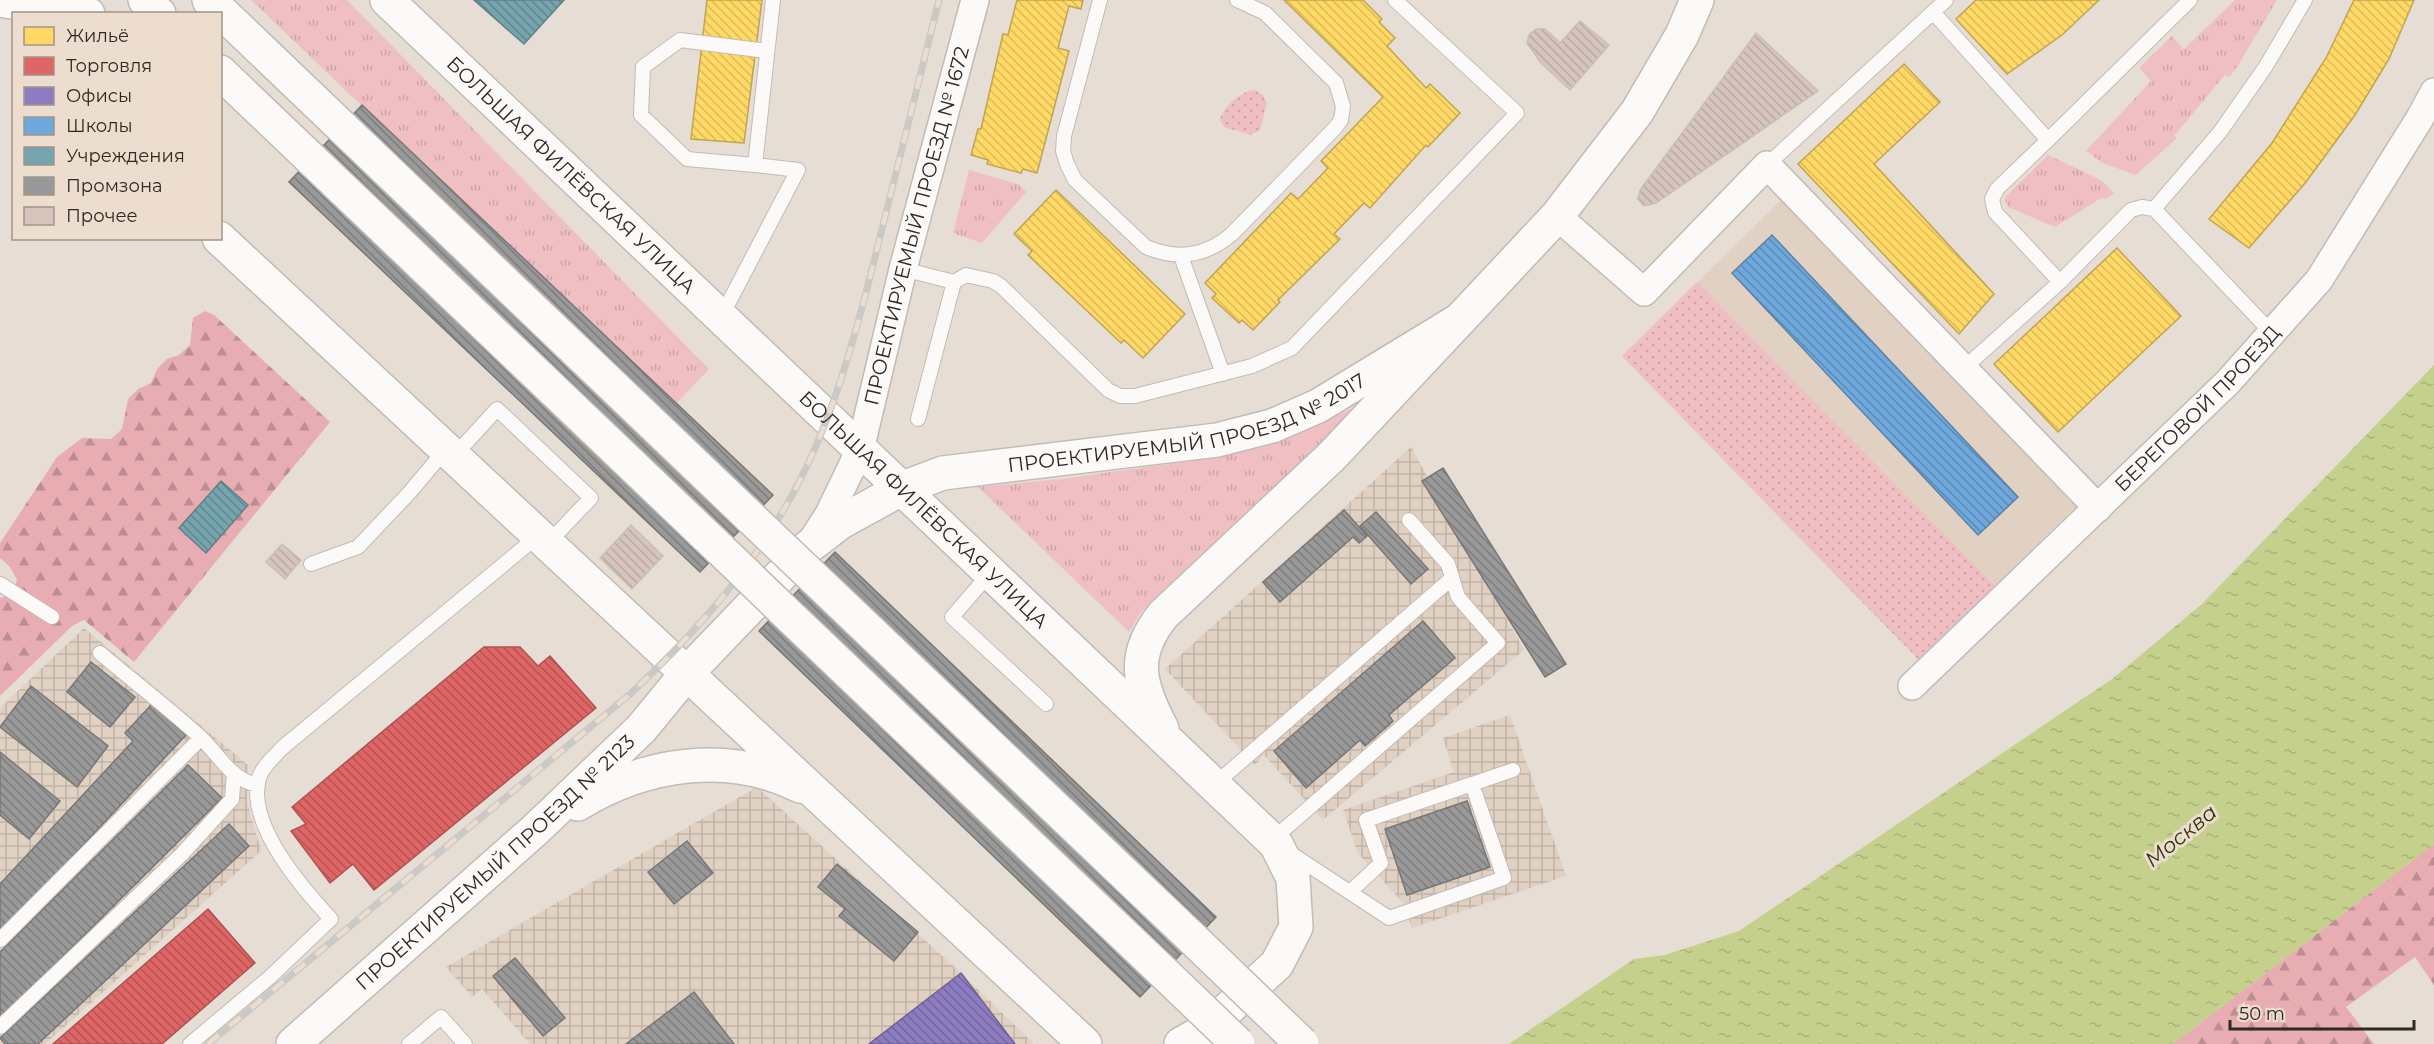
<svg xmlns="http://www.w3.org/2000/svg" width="2434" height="1044" viewBox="0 0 2434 1044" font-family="Montserrat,sans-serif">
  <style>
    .built { fill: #e1d1c3 }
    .industrial { fill: url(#industrial-grid) }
    .grass { fill: url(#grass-tufts) }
    .forest { fill: url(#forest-firs) }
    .park { fill: url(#park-dots) }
    .water { fill: url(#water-ripples) }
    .homes { fill: url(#homes-back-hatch); stroke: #c1a452; stroke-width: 1.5 }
    .shops { fill: url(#shops-back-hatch); stroke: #ab5452; stroke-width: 1.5 }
    .offices { fill: url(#offices-back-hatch); stroke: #726393; stroke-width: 1.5 }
    .schools { fill: url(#schools-back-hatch); stroke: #5c82a5; stroke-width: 1.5 }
    .public { fill: url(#public-back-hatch); stroke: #618085; stroke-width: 1.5 }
    .industry { fill: url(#industry-back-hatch); stroke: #797776; stroke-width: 1.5 }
    .building { fill: url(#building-back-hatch); stroke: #c7bfba; stroke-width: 1.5 }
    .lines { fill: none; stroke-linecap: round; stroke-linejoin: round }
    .lane-casing { stroke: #c2bbb5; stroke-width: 16 }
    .street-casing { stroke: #c2bbb5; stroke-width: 30 }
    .secondary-casing { stroke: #c2bbb5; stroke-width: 36 }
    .lane { stroke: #fbfaf9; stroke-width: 14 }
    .street { stroke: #fbfaf9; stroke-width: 27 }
    .secondary { stroke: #fbfaf9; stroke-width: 33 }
    .rail-casing { stroke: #cbc9c6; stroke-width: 7 }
    .rail { stroke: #ecddcf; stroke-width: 4.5; stroke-dasharray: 14; stroke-linecap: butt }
    .secondary-bridge-casing { stroke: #c2bbb5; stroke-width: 36; stroke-linecap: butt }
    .secondary-bridge { stroke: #fbfaf9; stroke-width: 33 }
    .labels { text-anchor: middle; stroke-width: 6; stroke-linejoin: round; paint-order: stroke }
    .street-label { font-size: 20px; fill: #2f2924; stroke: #ecddcf }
    .water-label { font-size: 21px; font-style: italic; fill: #2d350c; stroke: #ecddcf }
  </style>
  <defs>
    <pattern id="industrial-grid" width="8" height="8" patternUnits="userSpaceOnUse" patternTransform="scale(1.5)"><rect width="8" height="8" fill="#e1d1c3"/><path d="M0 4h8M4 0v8" fill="none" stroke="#c1b3a7"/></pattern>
    <pattern id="grass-tufts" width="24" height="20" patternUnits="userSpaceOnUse" patternTransform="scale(1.5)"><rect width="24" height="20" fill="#efbfc3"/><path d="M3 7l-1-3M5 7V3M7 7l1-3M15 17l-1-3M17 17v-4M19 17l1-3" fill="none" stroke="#cda4a7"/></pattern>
    <pattern id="forest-firs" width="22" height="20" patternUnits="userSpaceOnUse" patternTransform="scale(1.5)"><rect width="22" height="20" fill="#e8adb3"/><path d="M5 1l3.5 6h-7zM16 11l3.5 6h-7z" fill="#bc8d91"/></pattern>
    <pattern id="park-dots" width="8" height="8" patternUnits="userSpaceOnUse" patternTransform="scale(1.5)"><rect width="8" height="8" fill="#efbfc3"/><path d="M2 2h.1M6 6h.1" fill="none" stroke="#cda4a7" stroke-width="1.8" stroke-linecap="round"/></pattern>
    <pattern id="water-ripples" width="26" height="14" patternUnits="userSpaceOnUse" patternTransform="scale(1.5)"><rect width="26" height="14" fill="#c4d08c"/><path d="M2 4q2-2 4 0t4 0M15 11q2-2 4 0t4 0" fill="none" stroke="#a9b379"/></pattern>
    <pattern id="homes-back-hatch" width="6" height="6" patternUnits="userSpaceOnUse" patternTransform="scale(1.5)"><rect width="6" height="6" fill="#ffd966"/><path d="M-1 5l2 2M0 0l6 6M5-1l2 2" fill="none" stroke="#dbba58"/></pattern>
    <pattern id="shops-back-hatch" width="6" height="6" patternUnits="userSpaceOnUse" patternTransform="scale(1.5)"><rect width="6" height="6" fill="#e06666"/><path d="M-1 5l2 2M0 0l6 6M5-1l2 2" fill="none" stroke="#b65454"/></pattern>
    <pattern id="offices-back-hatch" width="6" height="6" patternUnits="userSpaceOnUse" patternTransform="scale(1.5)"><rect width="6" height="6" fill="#8e7cc3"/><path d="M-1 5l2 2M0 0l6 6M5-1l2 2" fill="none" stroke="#74669e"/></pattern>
    <pattern id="schools-back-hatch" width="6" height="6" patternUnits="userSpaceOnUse" patternTransform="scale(1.5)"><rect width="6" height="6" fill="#6fa8dc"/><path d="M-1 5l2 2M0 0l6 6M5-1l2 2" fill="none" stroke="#5c89b2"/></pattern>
    <pattern id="public-back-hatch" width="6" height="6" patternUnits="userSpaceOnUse" patternTransform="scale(1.5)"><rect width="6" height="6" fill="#76a5af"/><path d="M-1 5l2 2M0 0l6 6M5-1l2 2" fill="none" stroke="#61868e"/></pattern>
    <pattern id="industry-back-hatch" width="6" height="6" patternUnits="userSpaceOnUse" patternTransform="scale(1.5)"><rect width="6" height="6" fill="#999"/><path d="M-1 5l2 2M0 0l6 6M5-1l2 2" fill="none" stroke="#7d7d7d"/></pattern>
    <pattern id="building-back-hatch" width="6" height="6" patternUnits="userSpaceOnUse" patternTransform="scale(1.5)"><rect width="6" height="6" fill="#d7c5bd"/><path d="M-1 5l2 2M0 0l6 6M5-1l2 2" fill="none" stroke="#b9a9a2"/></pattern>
  </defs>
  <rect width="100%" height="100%" fill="#e6ddd5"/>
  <!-- built -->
  <path class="built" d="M 1781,200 L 2077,505 L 1919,660 L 1622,356 Z"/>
  <!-- industrial -->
  <path class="industrial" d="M 1411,447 L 1524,650 L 1323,820 L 1264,755 L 1255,765 L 1165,669 Z
    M 84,628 L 248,765 L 247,802 L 261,851 L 45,1044 L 0,1044 L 0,708 Z
    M 1510,715 L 1566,876 L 1412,928 L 1404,904 L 1358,853 L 1343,810 L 1454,772 L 1443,738 Z
    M 757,787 L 961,973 L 1034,1044 L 530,1044 L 482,989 L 472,997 L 446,967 Z"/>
  <!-- grass -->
  <path class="grass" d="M 251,0 L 347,0 L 709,369 L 675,405 Z
    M 2235,0 L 2277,0 L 2237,67 L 2229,77 L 2225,75 L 2174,136 L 2177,138 L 2136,175 L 2103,163 L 2086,151 L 2151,81 L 2139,68 L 2172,36 L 2184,49 Z
    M 2048,155 L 2101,180 L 2114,193 L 2105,199 L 2101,198 L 2055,227 L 2008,207 L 2005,200 L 2006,196 Z
    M 969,170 L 1018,184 L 1026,192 L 982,243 L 953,233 Z
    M 1356,407 L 1275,488 L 1141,612 L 1129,632 L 978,487 L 1061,479 L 1206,459 L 1267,446 Z"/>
  <!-- forest -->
  <path class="forest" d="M 205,311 L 214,315 L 330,422 L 134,662 L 84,620 L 72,626 L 0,696 L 0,598 L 13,594 L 17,580 L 10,567 L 0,558 L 0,543 L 57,457 L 82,438 L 111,439 L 122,429 L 128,399 L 138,389 L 151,383 L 157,369 L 167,359 L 179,355 L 190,345 L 193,318 Z
    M 2434,844 L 2434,985 L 2415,957 L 2346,1007 L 2374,1044 L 2173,1044 Z"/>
  <!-- park -->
  <path class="park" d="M 1255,90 L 1263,95 L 1267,103 L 1260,130 L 1250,135 L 1224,127 L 1220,120 C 1222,108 1242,90 1255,90 Z
    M 1697,282 L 1995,586 L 1919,660 L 1622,356 Z"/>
  <!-- water -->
  <path class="water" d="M 2434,365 L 2434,844 L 2173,1044 L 1509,1044 L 1634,959 L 1665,955 L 1739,931 L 2112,679 L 2202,604 Z"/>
  <!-- homes -->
  <path class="homes" d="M 707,0 L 762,0 L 744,143 L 691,139 Z
    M 1017,0 L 1083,0 L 1081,9 L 1069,6 L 1058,48 L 1069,51 L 1037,173 L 1023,169 L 1021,173 L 987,164 L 988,160 L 971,155 L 978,129 L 981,129 L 1003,34 L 1008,35 Z
    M 1284,0 L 1363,0 L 1382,19 L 1379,22 L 1395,38 L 1387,46 L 1426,88 L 1430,84 L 1460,113 L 1428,147 L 1426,145 L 1370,208 L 1364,203 L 1334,234 L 1340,239 L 1278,300 L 1280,302 L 1253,330 L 1242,320 L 1239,323 L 1212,298 L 1216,294 L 1205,283 L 1291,193 L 1298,199 L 1328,168 L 1321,161 L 1383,97 Z
    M 1976,0 L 2099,0 L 2062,35 L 2007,74 L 1956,19 Z
    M 2354,0 L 2414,0 L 2389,59 L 2355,115 L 2306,182 L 2249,248 L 2209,219 L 2272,143 L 2326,58 Z
    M 1904,64 L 1940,102 L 1874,164 L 1994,294 L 1959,334 L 1798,164 Z
    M 1056,190 L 1185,314 L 1143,358 L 1124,340 L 1121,343 L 1028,255 L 1032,251 L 1014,234 Z
    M 2117,248 L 2181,316 L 2058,432 L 1994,364 Z"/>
  <!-- shops -->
  <path class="shops" d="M 484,647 L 520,647 L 538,666 L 550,656 L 596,708 L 374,890 L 353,864 L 330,883 L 291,831 L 306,824 L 292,807 Z
    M 208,909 L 255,963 L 162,1044 L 53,1044 Z"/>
  <!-- offices -->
  <path class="offices" d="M 961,973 L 1015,1044 L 869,1044 Z"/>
  <!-- schools -->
  <path class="schools" d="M 1772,235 L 2018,497 L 1978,535 L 1732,273 Z"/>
  <!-- public -->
  <path class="public" d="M 474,0 L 564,0 L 524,44 Z
    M 221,481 L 248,505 L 206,553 L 179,528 Z"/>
  <!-- industry -->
  <path class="industry" d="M 362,105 L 773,495 L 700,572 L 289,182 Z
    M 1443,468 L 1566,664 L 1545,677 L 1422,481 Z
    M 1344,510 L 1367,536 L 1359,543 L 1353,537 L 1280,602 L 1263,582 Z
    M 1376,512 L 1428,569 L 1411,584 L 1360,526 Z
    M 835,552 L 1216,917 L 1140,997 L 759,631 Z
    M 1423,621 L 1455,658 L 1389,715 L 1393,721 L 1365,746 L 1360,740 L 1306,788 L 1274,751 Z
    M 91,662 L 135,697 L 110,727 L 67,692 Z
    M 31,686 L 108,746 L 77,787 L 0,727 Z
    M 152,704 L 186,735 L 0,934 L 0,884 L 133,741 L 125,733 Z
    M 0,752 L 60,801 L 29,839 L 0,815 Z
    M 188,765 L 222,798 L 0,1019 L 0,952 Z
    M 1467,801 L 1490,867 L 1407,895 L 1385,829 Z
    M 229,824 L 249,846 L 38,1044 L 5,1044 L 0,1038 Z
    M 687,841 L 713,873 L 674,904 L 648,872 Z
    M 837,864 L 918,932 L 894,961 L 839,916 L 845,909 L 818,887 Z
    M 515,958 L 565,1018 L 543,1036 L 493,976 Z
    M 694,992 L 734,1044 L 626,1044 Z"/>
  <!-- building -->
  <path class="building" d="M 1580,21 L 1609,45 L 1570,90 L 1541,63 L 1527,43 L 1529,35 L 1536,29 L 1545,29 L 1560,43 Z
    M 1756,33 L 1818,91 L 1656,203 L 1644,206 L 1638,199 L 1640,190 Z
    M 631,525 L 663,556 L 632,589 L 600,558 Z
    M 282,544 L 301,560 L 285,579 L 266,562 Z"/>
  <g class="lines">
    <defs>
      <path id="lane" d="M 1100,0 L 1064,136 L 1063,151 L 1067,164 L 1075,180 L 1146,247 C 1177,260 1205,257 1232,234 L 1335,128 L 1341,120 L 1343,106 L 1336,83 L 1265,13 L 1237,0
        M 1933,12 L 2048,140 L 2190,0
        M 2048,140 L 1997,189 L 1992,199 L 1995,212 L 2060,282
        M 755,165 L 687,159 L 641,115 L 643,67 L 680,40 L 767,51
        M 1767,165 L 1946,0
        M 2154,209 L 2220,132 L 2266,66 L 2305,0
        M 1181,256 L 1223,374
        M 903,269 L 954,282 L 918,419
        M 954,282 L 966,275 L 993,281 L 1001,286 L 1108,390 L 1120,396 L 1135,396 L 1252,366 L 1292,348 L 1517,113 L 1395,0
        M 729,302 L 798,170 L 755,165 L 773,0
        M 1963,369 L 2060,282 L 2131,210 L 2142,207 L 2154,209 L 2273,334
        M 454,456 L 497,409 L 591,498 L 548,543
        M 311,564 L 358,547 L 410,492 L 446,449
        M 990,573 L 952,617 L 1046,704
        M 0,584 L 52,617
        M 100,653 C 133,681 167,707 199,736 C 218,753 231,781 258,785
        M 1214,785 L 1452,578
        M 1272,840 L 1498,643 L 1458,597 L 1448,564 L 1409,520
        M 1290,853 L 1389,918 L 1504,878 L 1472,784 L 1513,770
        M 1350,892 L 1381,863 L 1366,820 L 1472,784
        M 0,940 L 201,738
        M 0,1027 L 182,854 L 232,799 L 234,773
        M 190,1044 L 270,977 L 331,919 C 302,888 246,824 259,778 C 262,767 275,756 282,748 L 539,535
        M 409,1044 L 441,1017 L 465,1044"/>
      <g id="street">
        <path d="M 1557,216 L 1644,292 L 1767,165 L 2098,508"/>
        <path id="s1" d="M 813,539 L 829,514 L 860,450 L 903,269 L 975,0"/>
        <path id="s2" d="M 1912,686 L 2228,382 L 2319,280 L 2420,118 L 2434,92"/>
      </g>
      <g id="secondary">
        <path d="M 0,0 L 88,14"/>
        <path d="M 145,0 L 159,14"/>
        <path d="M 209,0 L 751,518"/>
        <path id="s3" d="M 387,0 L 1276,844 L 1293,878 L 1296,927 L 1277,964 L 1204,1031 L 1181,1044"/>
        <path d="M 220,72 L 721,550"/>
        <path d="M 219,238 L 1085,1044"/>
        <path d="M 812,576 L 1194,940"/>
        <path d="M 781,608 L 1163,972"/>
        <path d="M 1162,729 C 1139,685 1130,656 1163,615 L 1332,456 L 1557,216 L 1637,112 L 1682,35 L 1697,0"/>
        <path d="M 578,804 C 645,763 728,750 800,786"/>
        <path id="s4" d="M 293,1044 L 535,830 L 641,729 L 687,673 L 807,548 L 841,522 L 903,488 L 943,473 L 1217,440 L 1272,426 L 1318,406 L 1456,322"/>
      </g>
    </defs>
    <!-- lane casing -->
    <use href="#lane" class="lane-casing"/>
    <!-- street casing -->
    <use href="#street" class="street-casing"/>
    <!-- secondary casing -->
    <use href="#secondary" class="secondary-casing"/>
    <!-- lane -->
    <use href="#lane" class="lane"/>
    <!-- street -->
    <use href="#street" class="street"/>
    <!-- secondary -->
    <use href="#secondary" class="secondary"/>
    <defs>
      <path id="rail" d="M 208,1044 L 629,695 C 688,640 742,581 783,511 C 833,428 859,323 882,229 C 901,153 920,76 939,0"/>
    </defs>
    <!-- rail casing -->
    <use href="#rail" class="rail-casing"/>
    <!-- rail -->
    <use href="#rail" class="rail"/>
    <defs>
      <path id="secondary-bridge" d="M 751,518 L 812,576
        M 721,550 L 781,608
        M 1194,940 L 1302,1044
        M 1163,972 L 1238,1044"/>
    </defs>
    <!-- secondary-bridge casing -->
    <use href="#secondary-bridge" class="secondary-bridge-casing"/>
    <!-- secondary-bridge -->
    <use href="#secondary-bridge" class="secondary-bridge"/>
  </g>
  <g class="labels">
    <!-- street labels -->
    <g class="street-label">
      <text dy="7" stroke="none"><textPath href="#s3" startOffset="254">БОЛЬШАЯ ФИЛЁВСКАЯ УЛИЦА</textPath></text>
      <text dy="7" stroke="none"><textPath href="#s1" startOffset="332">ПРОЕКТИРУЕМЫЙ ПРОЕЗД № 1672</textPath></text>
      <text dy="7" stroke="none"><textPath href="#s2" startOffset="398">БЕРЕГОВОЙ ПРОЕЗД</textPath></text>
      <text dy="7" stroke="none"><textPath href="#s4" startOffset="1122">ПРОЕКТИРУЕМЫЙ ПРОЕЗД № 2017</textPath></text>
      <text dy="7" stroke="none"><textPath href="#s3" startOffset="740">БОЛЬШАЯ ФИЛЁВСКАЯ УЛИЦА</textPath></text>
      <text dy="7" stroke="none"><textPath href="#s4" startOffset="272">ПРОЕКТИРУЕМЫЙ ПРОЕЗД № 2123</textPath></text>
    </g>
    <!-- water labels -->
    <g class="water-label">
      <text transform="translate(2181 836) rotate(-39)" y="7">Москва</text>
    </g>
  </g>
  <!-- legend -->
  <rect x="12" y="12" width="210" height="228" fill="#ecddcf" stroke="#a0958b" stroke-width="1.5"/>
  <rect x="24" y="27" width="30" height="18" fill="#ffd966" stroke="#a0958b" stroke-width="1.5"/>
  <text x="66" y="42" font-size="18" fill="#2f2924">Жильё</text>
  <rect x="24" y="57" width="30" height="18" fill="#e06666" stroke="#a0958b" stroke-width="1.5"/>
  <text x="66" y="72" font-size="18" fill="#2f2924">Торговля</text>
  <rect x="24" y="87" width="30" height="18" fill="#8e7cc3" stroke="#a0958b" stroke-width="1.5"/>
  <text x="66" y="102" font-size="18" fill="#2f2924">Офисы</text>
  <rect x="24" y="117" width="30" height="18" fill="#6fa8dc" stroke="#a0958b" stroke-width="1.5"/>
  <text x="66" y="132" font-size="18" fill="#2f2924">Школы</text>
  <rect x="24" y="147" width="30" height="18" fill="#76a5af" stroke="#a0958b" stroke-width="1.5"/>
  <text x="66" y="162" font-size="18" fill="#2f2924">Учреждения</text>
  <rect x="24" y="177" width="30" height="18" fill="#999999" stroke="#a0958b" stroke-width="1.5"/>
  <text x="66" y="192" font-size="18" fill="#2f2924">Промзона</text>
  <rect x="24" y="207" width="30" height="18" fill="#d7c5bd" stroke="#a0958b" stroke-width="1.5"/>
  <text x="66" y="222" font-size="18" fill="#2f2924">Прочее</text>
  <!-- scale -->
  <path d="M2230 1020v9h184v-9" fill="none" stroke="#2f2924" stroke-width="3"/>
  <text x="2239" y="1020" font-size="18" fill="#2f2924" stroke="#ecddcf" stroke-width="4.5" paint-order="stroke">50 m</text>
</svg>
